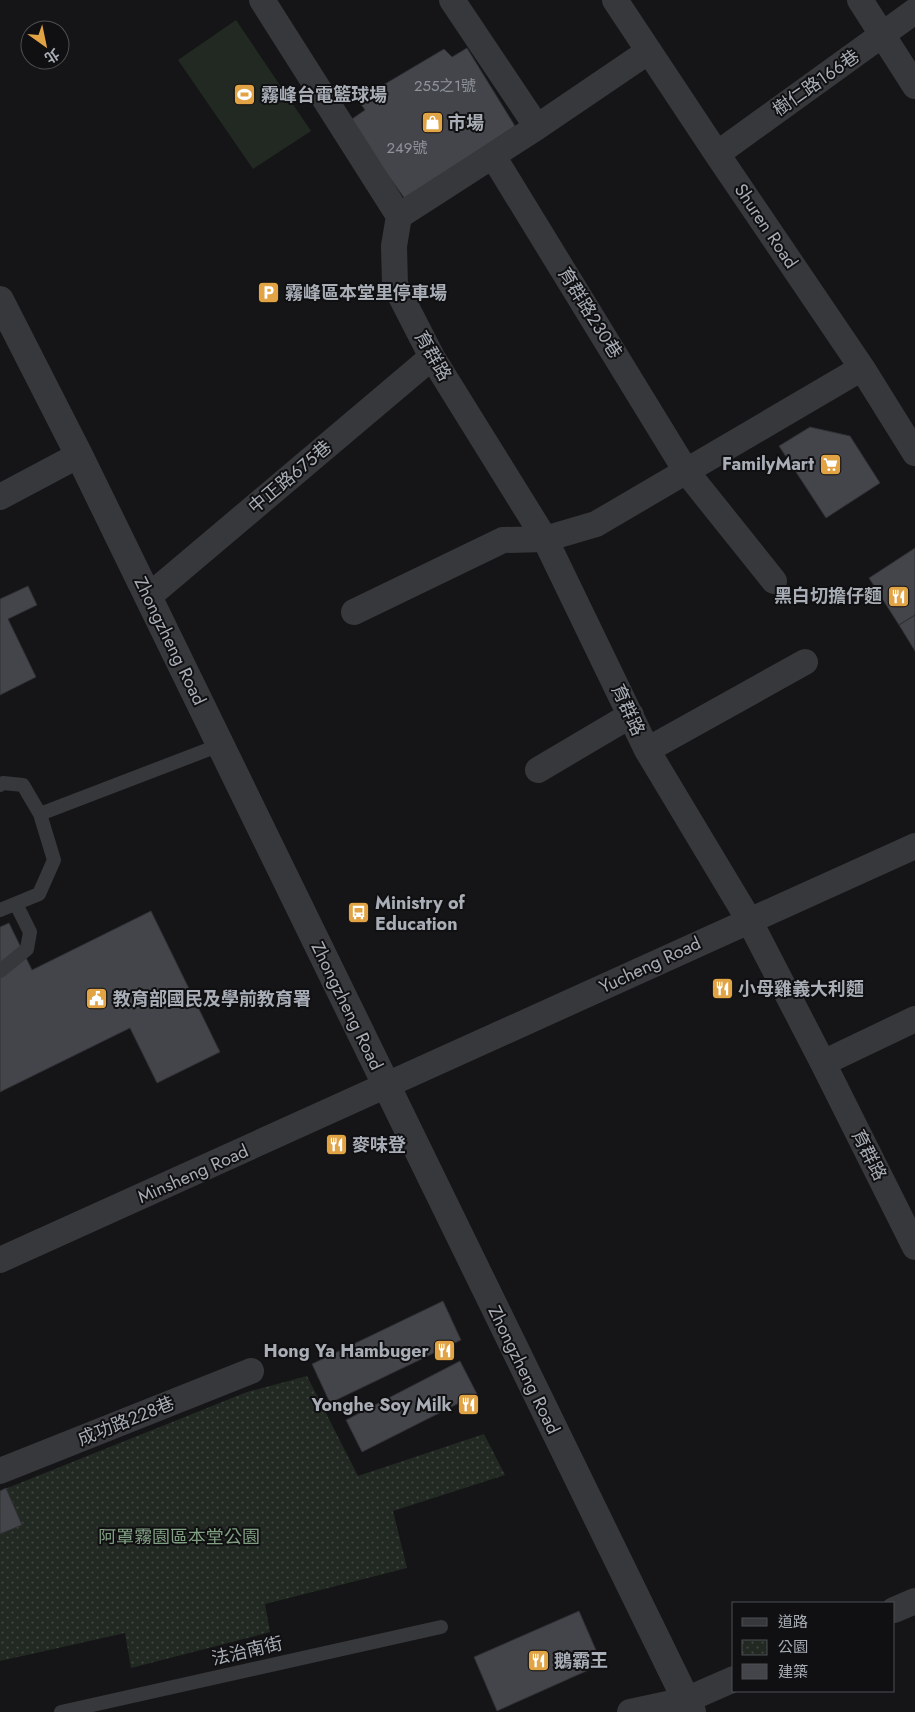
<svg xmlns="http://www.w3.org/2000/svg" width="915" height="1712" viewBox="0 0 915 1712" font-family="Jost,'Noto Sans TC',sans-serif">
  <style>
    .green { fill: #222922 }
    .park { fill: url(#park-dots) }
    .building { fill: #44454a; stroke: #2f3033 }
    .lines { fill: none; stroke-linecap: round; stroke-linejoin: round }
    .service { stroke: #37383b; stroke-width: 14 }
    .minor { stroke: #37383b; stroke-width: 26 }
    .tertiary { stroke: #37383b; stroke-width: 28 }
    .labels { text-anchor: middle; stroke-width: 4; stroke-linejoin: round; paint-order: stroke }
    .number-label { font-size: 15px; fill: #8f939b }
    .street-label { font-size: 18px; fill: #a8adb6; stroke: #101012 }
    .poi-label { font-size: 18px; font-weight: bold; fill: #a8adb6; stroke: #101012; text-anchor: start }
    .park-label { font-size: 18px; fill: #819f81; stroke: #101012 }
  </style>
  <defs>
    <pattern id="park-dots" width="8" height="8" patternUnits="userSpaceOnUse" patternTransform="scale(1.25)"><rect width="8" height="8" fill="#222922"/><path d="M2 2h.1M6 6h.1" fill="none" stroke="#3f4540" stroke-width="1.8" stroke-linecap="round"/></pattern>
  </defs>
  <rect width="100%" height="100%" fill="#151517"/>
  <!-- green -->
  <path class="green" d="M 236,20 L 311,131 L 253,169 L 178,60 Z"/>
  <!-- park -->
  <path class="park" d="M 307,1376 L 358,1476 L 484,1434 L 505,1475 L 393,1511 L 407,1568 L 265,1604 L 270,1632 L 131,1668 L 125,1633 L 0,1661 L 0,1491 L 247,1392 Z"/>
  <!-- building -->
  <path class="building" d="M 467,48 L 515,126 L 405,199 L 349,121 L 365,110 L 358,100 L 444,49 L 452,57 Z
    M 810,427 L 850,436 L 880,483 L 826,518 L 779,446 Z
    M 915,548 L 915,615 L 899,625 L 869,578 Z
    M 28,586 L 37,605 L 8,619 L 36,677 L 0,695 L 0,599 Z
    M 915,615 L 915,651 L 899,625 Z
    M 151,911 L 220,1052 L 157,1083 L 130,1028 L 0,1092 L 0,927 L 9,923 L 32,970 Z
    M 443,1301 L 461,1340 L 330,1403 L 312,1364 Z
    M 460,1361 L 477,1394 L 362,1452 L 346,1420 Z
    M 6,1488 L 22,1525 L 0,1534 L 0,1491 Z
    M 579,1611 L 602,1664 L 497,1711 L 474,1657 Z"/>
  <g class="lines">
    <!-- service -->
    <path class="service" d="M 0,785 L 3,783 L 23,785 L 40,814 L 220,745
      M 0,910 L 39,894 L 54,860 L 40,814
      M 0,971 L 27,949 L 30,932 L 16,904
      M 61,1712 L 441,1627"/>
    <!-- minor -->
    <path class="minor" d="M 262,0 L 399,216
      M 452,0 L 537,127
      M 615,0 L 717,154 L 862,368 L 915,453
      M 860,0 L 915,86
      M 649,51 L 537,127 L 399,216 L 394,246 L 395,285 L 432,357 L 545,539 L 647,750 L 749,920 L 823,1063 L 915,1247
      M 717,154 L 915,11
      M 493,156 L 686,471 L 774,581
      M 0,497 L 79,455
      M 148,597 L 432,357
      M 354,612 L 503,540 L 545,539 L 596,524 L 862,368
      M 647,750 L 805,662
      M 538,770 L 631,715
      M 823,1063 L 915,1019
      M 0,1260 L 915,846
      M 0,1471 L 251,1371
      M 894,1610 L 915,1601
      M 630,1712 L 686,1700 L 734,1679"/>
    <!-- tertiary -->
    <path class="tertiary" d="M 0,300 L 79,455 L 692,1712"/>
  </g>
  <!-- icons -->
  <defs>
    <symbol id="stadium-square" viewBox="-11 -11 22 22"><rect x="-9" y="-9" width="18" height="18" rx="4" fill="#e1a343" stroke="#101012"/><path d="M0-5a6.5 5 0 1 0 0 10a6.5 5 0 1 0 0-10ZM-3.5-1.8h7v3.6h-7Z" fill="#fff"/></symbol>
    <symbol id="shop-square" viewBox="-11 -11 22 22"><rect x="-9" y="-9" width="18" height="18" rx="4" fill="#e1a343" stroke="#101012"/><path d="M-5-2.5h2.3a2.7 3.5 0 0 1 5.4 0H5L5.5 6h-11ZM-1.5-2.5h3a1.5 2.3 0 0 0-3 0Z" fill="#fff"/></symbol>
    <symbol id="parking-square" viewBox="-11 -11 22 22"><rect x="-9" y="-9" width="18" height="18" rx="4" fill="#e1a343" stroke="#101012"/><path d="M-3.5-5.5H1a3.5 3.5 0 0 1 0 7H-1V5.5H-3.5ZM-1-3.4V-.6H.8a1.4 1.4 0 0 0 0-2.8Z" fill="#fff"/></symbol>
    <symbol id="supermarket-square" viewBox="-11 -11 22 22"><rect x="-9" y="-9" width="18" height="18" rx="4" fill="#e1a343" stroke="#101012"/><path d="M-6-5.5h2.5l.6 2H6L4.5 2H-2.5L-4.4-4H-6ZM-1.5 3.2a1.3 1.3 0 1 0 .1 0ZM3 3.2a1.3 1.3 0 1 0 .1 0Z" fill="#fff"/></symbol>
    <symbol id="restaurant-square" viewBox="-11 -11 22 22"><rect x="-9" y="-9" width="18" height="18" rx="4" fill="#e1a343" stroke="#101012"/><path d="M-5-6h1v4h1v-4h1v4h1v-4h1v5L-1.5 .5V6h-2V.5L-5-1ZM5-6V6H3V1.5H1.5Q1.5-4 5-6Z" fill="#fff"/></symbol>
    <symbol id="bus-square" viewBox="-11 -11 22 22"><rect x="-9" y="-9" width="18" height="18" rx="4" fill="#e1a343" stroke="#101012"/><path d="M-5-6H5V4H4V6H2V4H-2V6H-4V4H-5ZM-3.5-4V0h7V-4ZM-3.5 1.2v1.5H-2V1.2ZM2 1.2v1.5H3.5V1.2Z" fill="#fff"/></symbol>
    <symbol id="civic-square" viewBox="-11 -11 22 22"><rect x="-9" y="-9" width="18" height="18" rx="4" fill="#e1a343" stroke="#101012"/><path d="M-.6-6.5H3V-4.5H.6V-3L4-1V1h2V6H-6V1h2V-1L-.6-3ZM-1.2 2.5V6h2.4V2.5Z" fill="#fff"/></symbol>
  </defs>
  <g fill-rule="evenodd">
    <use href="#stadium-square" x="232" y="82" width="25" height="25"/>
    <use href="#shop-square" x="420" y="110" width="25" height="25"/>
    <use href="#parking-square" x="256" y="280" width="25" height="25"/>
    <use href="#supermarket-square" x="818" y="452" width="25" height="25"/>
    <use href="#restaurant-square" x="886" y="584" width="25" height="25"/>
    <use href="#bus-square" x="346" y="900" width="25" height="25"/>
    <use href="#restaurant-square" x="710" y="976" width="25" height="25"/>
    <use href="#civic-square" x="84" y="986" width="25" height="25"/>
    <use href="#restaurant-square" x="324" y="1132" width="25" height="25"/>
    <use href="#restaurant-square" x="432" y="1338" width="25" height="25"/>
    <use href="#restaurant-square" x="456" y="1392" width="25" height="25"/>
    <use href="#restaurant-square" x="526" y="1648" width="25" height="25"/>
  </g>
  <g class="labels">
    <!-- number labels -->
    <g class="number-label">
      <text x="445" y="91">255之1號</text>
      <text x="407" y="153">249號</text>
    </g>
    <!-- street labels -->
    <g class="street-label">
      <text transform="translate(816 83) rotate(-35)" y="6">樹仁路166巷</text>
      <text transform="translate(766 226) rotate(56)" y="6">Shuren Road</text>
      <text transform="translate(590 313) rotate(58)" y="6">育群路230巷</text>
      <text transform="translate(433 356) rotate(60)" y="6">育群路</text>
      <text transform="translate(290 477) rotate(-40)" y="6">中正路675巷</text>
      <text transform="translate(170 641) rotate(64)" y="6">Zhongzheng Road</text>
      <text transform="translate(628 710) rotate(65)" y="6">育群路</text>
      <text transform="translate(650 965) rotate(-25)" y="6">Yucheng Road</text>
      <text transform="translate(347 1006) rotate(64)" y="6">Zhongzheng Road</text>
      <text transform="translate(869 1155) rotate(63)" y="6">育群路</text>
      <text transform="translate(193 1174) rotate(-24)" y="6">Minsheng Road</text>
      <text transform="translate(524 1370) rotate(64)" y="6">Zhongzheng Road</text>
      <text transform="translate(126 1421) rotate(-22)" y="6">成功路228巷</text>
      <text transform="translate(247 1651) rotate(-13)" y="6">法治南街</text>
    </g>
    <!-- poi labels -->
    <g class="poi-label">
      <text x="261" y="101">霧峰台電籃球場</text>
      <text x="448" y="129">市場</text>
      <text x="285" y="299">霧峰區本堂里停車場</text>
      <text x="814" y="470" text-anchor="end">FamilyMart</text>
      <text x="882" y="602" text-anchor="end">黑白切擔仔麵</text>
      <text x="375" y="909">Ministry of<tspan x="375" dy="21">Education</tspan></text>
      <text x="738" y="995">小母雞義大利麵</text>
      <text x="113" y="1005">教育部國民及學前教育署</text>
      <text x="352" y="1151">麥味登</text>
      <text x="429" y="1357" text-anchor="end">Hong Ya Hambuger</text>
      <text x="452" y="1411" text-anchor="end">Yonghe Soy Milk</text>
      <text x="554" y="1667">鵝霸王</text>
    </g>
    <!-- park labels -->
    <g class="park-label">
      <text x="179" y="1543">阿罩霧園區本堂公園</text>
    </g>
  </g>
  <!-- legend -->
  <rect x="732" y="1602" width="162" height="90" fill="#101012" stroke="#4d4f54"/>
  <rect x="742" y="1618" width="25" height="8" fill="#37383b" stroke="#4d4f54"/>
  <text x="778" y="1627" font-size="15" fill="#a8adb6">道路</text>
  <rect x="742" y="1640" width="25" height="15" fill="url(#park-dots)" stroke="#4d4f54"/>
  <text x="778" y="1652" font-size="15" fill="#a8adb6">公園</text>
  <rect x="742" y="1664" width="25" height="15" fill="#44454a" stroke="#4d4f54"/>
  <text x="778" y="1677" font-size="15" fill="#a8adb6">建築</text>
  <!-- north arrow -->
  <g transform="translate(45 45) rotate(147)"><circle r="24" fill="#101012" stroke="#4d4f54"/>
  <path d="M0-4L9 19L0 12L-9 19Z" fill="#e1a343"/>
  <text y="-8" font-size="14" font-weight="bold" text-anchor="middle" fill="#a8adb6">北</text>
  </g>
</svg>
